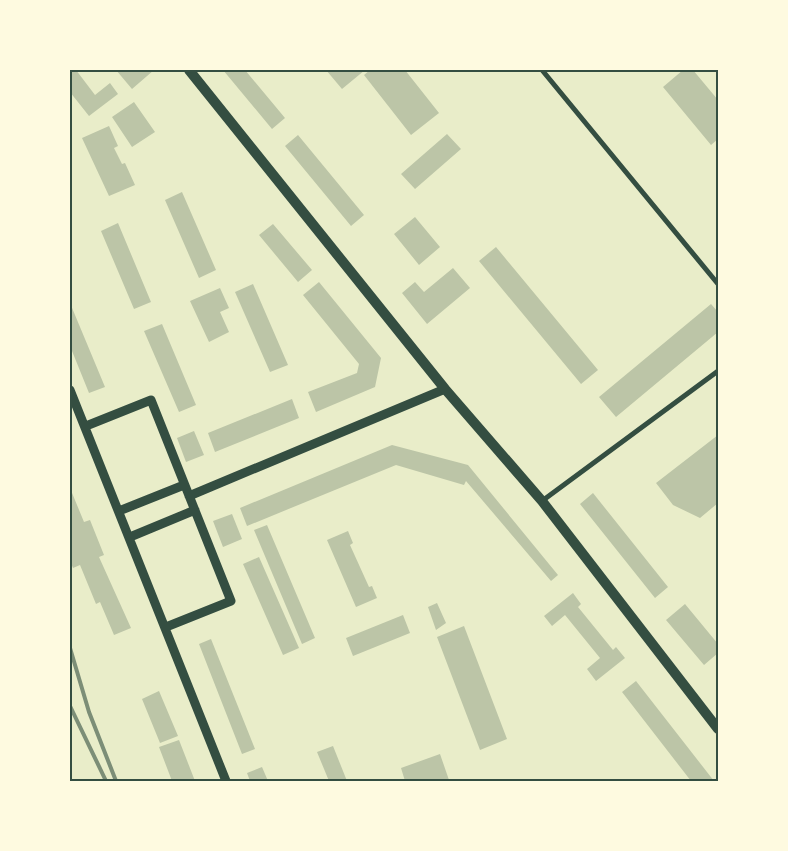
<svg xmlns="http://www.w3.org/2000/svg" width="788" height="851" viewBox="0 0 788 851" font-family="Signika,sans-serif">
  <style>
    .building { fill: #bcc5a7 }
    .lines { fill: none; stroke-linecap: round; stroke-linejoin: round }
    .minor { stroke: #344e41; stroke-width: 5 }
    .secondary { stroke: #344e41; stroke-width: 9 }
    .primary { stroke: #344e41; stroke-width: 10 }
    .rail { stroke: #7c8e77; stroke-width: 4 }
    .neatline { fill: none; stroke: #344e41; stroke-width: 2 }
  </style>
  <rect width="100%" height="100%" fill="#e9edc9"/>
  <!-- building -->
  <path class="building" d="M 70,70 L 76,70 L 95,95 L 110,83 L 118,94 L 89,116 L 70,92 Z
    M 116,70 L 154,70 L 132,89 Z
    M 223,70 L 245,70 L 285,118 L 272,129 Z
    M 326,70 L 365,70 L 342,89 Z
    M 370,70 L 405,70 L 439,113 L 411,135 L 364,75 Z
    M 683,70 L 693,70 L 718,100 L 718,139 L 711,145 L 663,87 Z
    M 134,102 L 155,132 L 132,147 L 112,117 Z
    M 109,126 L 118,146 L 114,148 L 122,164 L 125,163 L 135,185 L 109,196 L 82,138 Z
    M 447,134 L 461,149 L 415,189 L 401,174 Z
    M 298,135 L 364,215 L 351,226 L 285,146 Z
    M 182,192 L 216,270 L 199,278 L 165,200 Z
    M 415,217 L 440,247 L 419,265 L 394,234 Z
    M 118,223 L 151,302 L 134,309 L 101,231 Z
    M 273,224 L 312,270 L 298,282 L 259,235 Z
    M 496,247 L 598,370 L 581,384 L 479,261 Z
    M 453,268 L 470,288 L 427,324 L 402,293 L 415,282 L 424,292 Z
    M 319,282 L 381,358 L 375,387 L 316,412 L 308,392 L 357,373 L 359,364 L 303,295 Z
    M 253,284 L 288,365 L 270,372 L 235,292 Z
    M 220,288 L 229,308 L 220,312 L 229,332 L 209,342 L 190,301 Z
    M 70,303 L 105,387 L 89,393 L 70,346 Z
    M 711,304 L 718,312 L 718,332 L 616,417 L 599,397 Z
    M 162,324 L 196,405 L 179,412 L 144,331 Z
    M 292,399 L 299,418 L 215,452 L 208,433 Z
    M 194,431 L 204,455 L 186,462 L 177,438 Z
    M 718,435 L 718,503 L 700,518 L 673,505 L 656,483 Z
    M 392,445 L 468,465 L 558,575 L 551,581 L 466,481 L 464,485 L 396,465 L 247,526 L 240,508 Z
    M 70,488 L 84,522 L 90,520 L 104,555 L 99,557 L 131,628 L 114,635 L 100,602 L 96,604 L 80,565 L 73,568 L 70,561 Z
    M 593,493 L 668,587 L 655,598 L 580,504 Z
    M 232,514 L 242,539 L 223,547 L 213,521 Z
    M 267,525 L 315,638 L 302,644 L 254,530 Z
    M 348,531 L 353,543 L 350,545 L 369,587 L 372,586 L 377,598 L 356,607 L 327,540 Z
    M 259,557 L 299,648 L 283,655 L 243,564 Z
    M 573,593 L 581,604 L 578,607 L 613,650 L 616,647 L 625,658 L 596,681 L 587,669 L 600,658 L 565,615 L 552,626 L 544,616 Z
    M 437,603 L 446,623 L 436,630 L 428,607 Z
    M 685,604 L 718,644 L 718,653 L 704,665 L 666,620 Z
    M 403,615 L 410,633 L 353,656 L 346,638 Z
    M 464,626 L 507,739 L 480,750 L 437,637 Z
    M 211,639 L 255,749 L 242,754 L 199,644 Z
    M 636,681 L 714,781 L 691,781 L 622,692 Z
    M 159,691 L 178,736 L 160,743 L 142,699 Z
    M 179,740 L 195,781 L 172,781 L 159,747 Z
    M 333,746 L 347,781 L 329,781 L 317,752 Z
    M 440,754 L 449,780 L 405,781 L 401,768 Z
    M 262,767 L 268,781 L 250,781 L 247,773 Z"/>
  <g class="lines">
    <!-- minor -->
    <path class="minor" d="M 542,70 L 718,284
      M 542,501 L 718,371"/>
    <!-- secondary -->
    <path class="secondary" d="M 70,390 L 226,781
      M 86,426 L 151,400 L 231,601 L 166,627
      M 189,496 L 445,389
      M 119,511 L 184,485
      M 130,537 L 195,510"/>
    <!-- primary -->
    <path class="primary" d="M 189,70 L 445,389 L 542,501 L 718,729"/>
    <!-- rail -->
    <path class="rail" d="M 70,648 L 89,712 L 116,781
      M 70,706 L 106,781"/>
  </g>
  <!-- border -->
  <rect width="788" height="851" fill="none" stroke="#fefae0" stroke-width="142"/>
  <rect x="71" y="71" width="646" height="709" class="neatline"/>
</svg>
